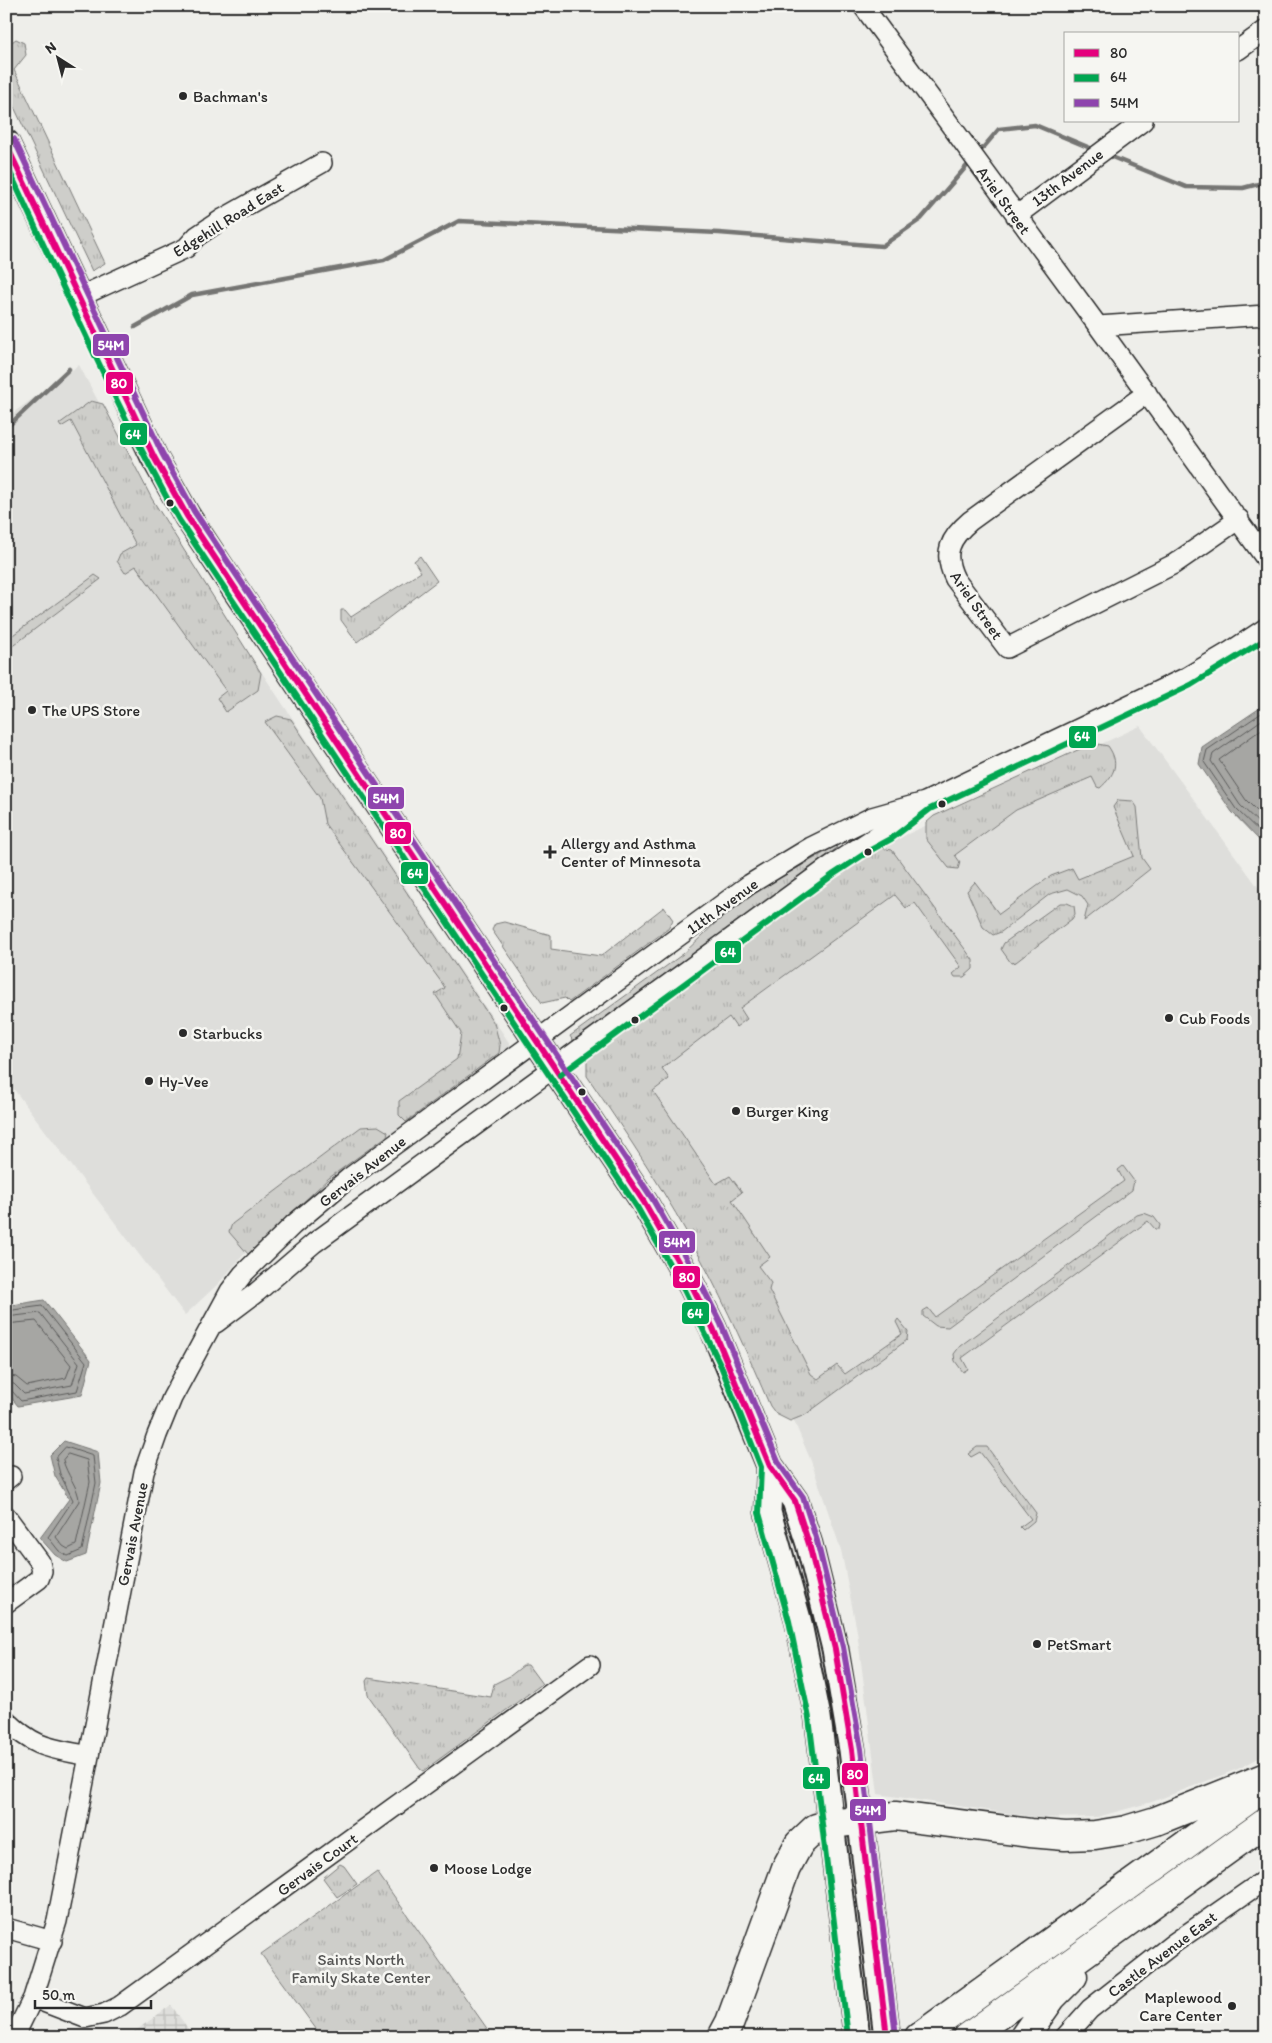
<svg xmlns="http://www.w3.org/2000/svg" width="1272" height="2043" viewBox="0 0 1272 2043" font-family="Itim,sans-serif">
  <style>
    .built { fill: #dededb }
    .industrial { fill: url(#industrial-grid) }
    .grass { fill: url(#grass-tufts); stroke: #7c7c7a }
    .water { fill: #a6a6a3; stroke: #757573 }
    .lines { fill: none; stroke-linecap: round; stroke-linejoin: round }
    .shore { stroke: #5c5c5b; stroke-width: 1 }
    .stream { stroke: #757573; stroke-width: 4.5 }
    .minor-casing { stroke: #2b2b2b; stroke-width: 22 }
    .major-casing { stroke: #2b2b2b; stroke-width: 29 }
    .highway-casing { stroke: #2b2b2b; stroke-width: 31 }
    .minor { stroke: #f6f6f2; stroke-width: 19 }
    .major { stroke: #f6f6f2; stroke-width: 25 }
    .highway { stroke: #f6f6f2; stroke-width: 28 }
    .bus-1-casing { stroke: #f6f6f2; stroke-width: 10 }
    .bus-2-casing { stroke: #f6f6f2; stroke-width: 10 }
    .bus-3-casing { stroke: #f6f6f2; stroke-width: 10 }
    .bus-1 { stroke: #e5007d; stroke-width: 6 }
    .bus-2 { stroke: #00a651; stroke-width: 6 }
    .bus-3 { stroke: #8e44ad; stroke-width: 6 }
    .poi-dot { fill: #2b2b2b; stroke: #f6f6f2; stroke-width: 2 }
    .labels { text-anchor: middle; stroke-width: 5; stroke-linejoin: round; paint-order: stroke }
    .poi-label { font-size: 16px; fill: #2b2b2b; stroke: #f6f6f2; text-anchor: start }
    .street-label { font-size: 16px; fill: #2b2b2b; stroke: #f6f6f2 }
    .park-label { font-size: 16px; fill: #545453; stroke: #f6f6f2 }
    .line-badge { stroke: #f6f6f2; stroke-width: 2 }
    .badge-label { font-size: 14px; text-anchor: middle; font-weight: bold; fill: #fff }
  </style>
  <defs>
    <pattern id="industrial-grid" width="8" height="8" patternUnits="userSpaceOnUse" patternTransform="scale(1.25)"><rect width="8" height="8" fill="#dededb"/><path d="M0 4h8M4 0v8" fill="none" stroke="#bfbfbc"/></pattern>
    <pattern id="grass-tufts" width="24" height="20" patternUnits="userSpaceOnUse" patternTransform="scale(1.25)"><rect width="24" height="20" fill="#cececa"/><path d="M3 7l-1-3M5 7V3M7 7l1-3M15 17l-1-3M17 17v-4M19 17l1-3" fill="none" stroke="#b1b1ae"/></pattern>
  </defs>
  <rect width="100%" height="100%" fill="#eeeeea"/>
  <filter id="ink" filterUnits="userSpaceOnUse"><feTurbulence type="fractalNoise" baseFrequency=".02" numOctaves="2"/><feDisplacementMap in="SourceGraphic" scale="10" xChannelSelector="R" yChannelSelector="G"/><feConvolveMatrix kernelMatrix="1 2 1 2 8 2 1 2 1" color-interpolation-filters="sRGB"/></filter>
  <g filter="url(#ink)">
    <!-- built -->
    <path class="built" d="M 79,365 L 134,469 L 218,607 L 512,1047 L 293,1208 L 246,1252 L 219,1283 L 185,1315 L 6,1079 L 6,418 Z
      M 1140,726 L 1266,898 L 1266,1754 L 1238,1769 L 1152,1802 L 1097,1817 L 1040,1818 L 878,1794 L 857,1631 L 841,1550 L 811,1461 L 769,1362 L 590,1060 L 867,853 Z"/>
    <!-- industrial -->
    <path class="industrial" d="M 171,2005 L 194,2037 L 127,2037 Z"/>
    <!-- grass -->
    <path class="grass" d="M 16,39 L 24,43 L 26,55 L 14,70 L 105,263 L 92,271 L 6,90 L 6,46 Z
      M 91,401 L 103,404 L 152,499 L 261,673 L 258,690 L 226,712 L 217,698 L 226,691 L 136,566 L 125,573 L 117,561 L 120,554 L 136,545 L 71,421 L 61,427 L 59,424 Z
      M 420,556 L 437,581 L 357,642 L 341,620 L 341,610 L 345,610 L 351,617 L 421,572 L 414,561 Z
      M 95,575 L 101,579 L 6,651 L 6,640 Z
      M 277,716 L 291,719 L 494,1023 L 500,1045 L 499,1053 L 406,1122 L 399,1115 L 399,1101 L 457,1059 L 461,1033 L 435,994 L 445,988 L 442,983 L 325,824 L 320,798 L 265,722 Z
      M 1093,743 L 1108,746 C 1120,763 1115,775 1100,788 L 1097,787 L 1092,777 L 1016,810 L 955,855 L 960,862 L 958,869 L 949,868 L 926,839 L 926,823 L 934,816 Z
      M 1118,800 L 1133,801 L 1137,807 L 1142,858 L 1150,869 L 1084,921 L 1088,905 L 1082,896 L 1068,889 L 1050,894 L 1001,932 L 993,935 L 983,927 L 967,891 L 975,882 L 999,914 L 1051,876 L 1072,868 L 1078,879 L 1134,856 L 1113,807 Z
      M 836,846 L 837,848 L 573,1041 L 570,1036 L 683,954 L 724,915 L 755,892 Z
      M 881,848 L 892,850 L 973,960 L 973,969 L 964,977 L 955,977 L 953,974 L 961,967 L 915,903 L 906,908 L 895,895 L 740,1008 L 747,1019 L 736,1027 L 729,1017 L 662,1068 L 669,1079 L 653,1091 L 716,1184 L 730,1176 L 742,1192 L 732,1200 L 770,1257 L 758,1266 L 771,1283 L 769,1290 L 811,1374 L 818,1379 L 837,1365 L 845,1374 L 902,1334 L 896,1322 L 898,1319 L 908,1331 L 907,1340 L 805,1415 L 790,1421 L 776,1414 L 770,1406 C 749,1357 727,1308 702,1261 C 669,1197 628,1136 587,1076 L 587,1058 L 617,1033 L 825,881 Z
      M 1060,903 L 1067,903 L 1074,906 L 1075,914 L 1072,919 L 1016,962 L 1011,963 L 1001,949 L 1004,943 Z
      M 664,907 L 673,920 L 668,929 L 569,1002 L 565,998 L 542,1003 L 492,930 L 495,924 L 504,922 L 551,935 L 551,949 L 601,956 Z
      M 378,1126 L 388,1132 L 387,1136 L 329,1178 L 248,1254 L 229,1232 L 232,1224 L 361,1127 Z
      M 1123,1166 L 1134,1181 L 1132,1190 L 948,1327 L 936,1326 L 923,1316 L 923,1311 L 928,1308 L 935,1317 L 1124,1181 L 1118,1170 Z
      M 1144,1213 L 1154,1217 L 1160,1225 L 1159,1229 L 1155,1229 L 1148,1221 L 962,1358 L 968,1369 L 963,1372 L 955,1361 L 954,1354 L 960,1346 L 1137,1215 Z
      M 977,1447 L 987,1447 L 1036,1513 L 1034,1521 L 1023,1530 L 1020,1527 L 1031,1519 L 980,1452 L 971,1457 L 968,1454 Z
      M 524,1665 L 528,1665 L 542,1684 L 423,1771 L 420,1769 L 368,1695 L 366,1681 L 368,1678 L 491,1697 L 494,1684 L 510,1676 Z
      M 340,1864 L 344,1866 L 357,1884 L 337,1897 L 323,1878 Z
      M 377,1872 L 493,2037 L 322,2037 L 261,1954 Z"/>
    <!-- water -->
    <path class="water" d="M 1266,704 L 1266,843 L 1262,843 L 1232,812 L 1199,764 L 1202,747 Z
      M 44,1300 L 91,1360 L 82,1395 L 18,1406 L 6,1391 L 6,1306 Z
      M 64,1441 L 98,1452 L 101,1483 L 86,1555 L 67,1562 L 55,1555 L 40,1538 L 69,1499 L 55,1476 L 50,1455 Z"/>
    <g class="lines">
      <!-- shore -->
      <path class="shore" d="M 1266,710 L 1207,750 L 1204,762 L 1236,809 L 1266,838
        M 1266,717 L 1213,754 L 1211,761 L 1240,805 L 1266,830
        M 1266,726 L 1219,760 L 1246,800 L 1266,820
        M 6,1311 L 42,1306 L 86,1362 L 77,1391 L 21,1401 L 11,1390 L 6,1389
        M 6,1317 L 40,1313 L 79,1363 L 72,1385 L 24,1394 L 14,1384 L 6,1383
        M 6,1324 L 36,1321 L 71,1365 L 66,1378 L 27,1386 L 16,1377 L 6,1375
        M 66,1447 L 93,1456 L 96,1483 L 82,1550 L 68,1556 L 59,1551 L 48,1537 L 73,1500 L 60,1474 L 56,1458 Z
        M 68,1454 L 87,1460 L 90,1482 L 76,1545 L 68,1549 L 63,1546 L 56,1537 L 79,1501 C 79,1488 66,1474 63,1460 Z"/>
      <!-- stream -->
      <path class="stream" d="M 977,155 L 999,129 L 1035,125 L 1095,150
        M 1107,155 L 1186,187 L 1243,188 L 1266,182
        M 135,327 L 192,295 L 384,260 L 459,221 L 719,233 L 882,246 L 921,219 L 972,160
        M 6,428 L 69,369"/>
      <defs>
        <path id="minor" d="M 863,6 L 1098,326 L 1266,559
          M 1238,50 L 1266,30
          M 1016,216 L 1143,121
          M 79,297 L 186,248 L 197,236 L 224,218 L 322,163
          M 1098,326 L 1266,315
          M 1147,393 L 970,521 C 950,538 942,553 955,579 L 1007,648 L 1174,564 L 1239,519
          M 216,1323 L 257,1292 L 314,1243 L 829,867 C 858,847 889,830 917,808
          M 6,1480 L 11,1476
          M 6,1516 L 40,1562 L 42,1571 L 39,1579 L 6,1603
          M 6,1720 C 36,1749 50,1748 89,1756
          M 6,1928 L 52,1941
          M 33,1998 L 85,2018 L 104,2014 L 120,2006 L 590,1665
          M 14,2037 L 33,1998 L 57,1921 L 144,1472 L 157,1435 L 172,1398 L 230,1291 L 243,1274 L 293,1225 L 349,1178 L 750,884 L 811,847 L 872,817 L 925,802 L 1187,677 L 1231,651 L 1266,628
          M 1065,2037 L 1090,2009 L 1174,1943 L 1266,1879"/>
        <path id="major" d="M 6,143 L 154,457 L 187,516 L 227,577 L 644,1202 L 692,1286 L 713,1328 L 770,1466 L 795,1501 L 809,1544 L 835,1649 L 852,1750 L 887,2037
          M 770,1466 L 768,1512 L 798,1619 L 818,1717 L 857,2037"/>
        <path id="highway" d="M 722,2037 L 730,2022 L 786,1868 L 799,1844 L 816,1828 L 832,1824 L 895,1816 L 1030,1833 L 1065,1836 L 1095,1835 L 1126,1830 L 1156,1821 L 1266,1777
          M 919,2037 L 1263,1789
          M 968,2037 L 1266,1822
          M 1024,2037 L 1052,1997 L 1073,1976"/>
      </defs>
      <!-- minor casing -->
      <use href="#minor" class="minor-casing"/>
      <!-- major casing -->
      <use href="#major" class="major-casing"/>
      <!-- highway casing -->
      <use href="#highway" class="highway-casing"/>
      <!-- minor -->
      <use href="#minor" class="minor"/>
      <!-- major -->
      <use href="#major" class="major"/>
      <!-- highway -->
      <use href="#highway" class="highway"/>
      <defs>
        <path id="bus-1" d="M 6,144 L 154,457 L 187,516 L 644,1202 L 692,1286 L 713,1328 L 770,1466 L 795,1501 L 809,1544 L 835,1649 L 852,1750 L 887,2037"/>
        <path id="bus-2" d="M 6,164 C 62,284 115,405 179,520 L 637,1207 L 684,1290 L 721,1366 L 761,1467 L 759,1513 L 789,1621 L 809,1718 L 848,2037
          M 560,1075 L 834,874 L 869,851 L 891,839 L 930,809 L 1191,685 L 1266,639"/>
        <path id="bus-3" d="M 14,139 L 162,453 L 194,511 L 652,1198 L 700,1282 L 721,1324 L 778,1462 L 803,1497 L 817,1541 L 843,1647 L 861,1749 L 896,2036"/>
      </defs>
      <!-- bus-1 casing -->
      <use href="#bus-1" class="bus-1-casing"/>
      <!-- bus-2 casing -->
      <use href="#bus-2" class="bus-2-casing"/>
      <!-- bus-3 casing -->
      <use href="#bus-3" class="bus-3-casing"/>
      <!-- bus-1 -->
      <use href="#bus-1" class="bus-1"/>
      <!-- bus-2 -->
      <use href="#bus-2" class="bus-2"/>
      <!-- bus-3 -->
      <use href="#bus-3" class="bus-3"/>
    </g>
  </g>
  <!-- markers -->
  <g class="poi-dot">
    <circle cx="183" cy="96" r="5"/>
    <circle cx="170" cy="503" r="4.5"/>
    <circle cx="32" cy="710" r="5"/>
    <circle cx="942" cy="804" r="4.5"/>
    <path d="M547.5 844.5h5v5h5v5h-5v5h-5v-5h-5v-5h5z"/>
    <circle cx="868" cy="852" r="4.5"/>
    <circle cx="504" cy="1008" r="4.5"/>
    <circle cx="1169" cy="1018" r="5"/>
    <circle cx="635" cy="1020" r="4.5"/>
    <circle cx="183" cy="1033" r="5"/>
    <circle cx="149" cy="1081" r="5"/>
    <circle cx="582" cy="1092" r="4.5"/>
    <circle cx="736" cy="1111" r="5"/>
    <circle cx="1037" cy="1644" r="5"/>
    <circle cx="434" cy="1868" r="5"/>
    <circle cx="1232" cy="2006" r="5"/>
  </g>
  <g class="labels">
    <!-- poi labels -->
    <g class="poi-label">
      <text x="193" y="102">Bachman's</text>
      <text x="42" y="716">The UPS Store</text>
      <text x="561" y="849">Allergy and Asthma<tspan x="561" dy="18">Center of Minnesota</tspan></text>
      <text x="1179" y="1024">Cub Foods</text>
      <text x="193" y="1039">Starbucks</text>
      <text x="159" y="1087">Hy-Vee</text>
      <text x="746" y="1117">Burger King</text>
      <text x="1047" y="1650">PetSmart</text>
      <text x="444" y="1874">Moose Lodge</text>
      <text x="1222" y="2003" text-anchor="end">Maplewood<tspan x="1222" dy="18">Care Center</tspan></text>
    </g>
    <!-- street labels -->
    <g class="street-label">
      <text transform="translate(1067 177) rotate(-37)" y="6">13th Avenue</text>
      <text transform="translate(1004 200) rotate(54)" y="6">Ariel Street</text>
      <text transform="translate(228 219) rotate(-32)" y="6">Edgehill Road East</text>
      <text transform="translate(977 605) rotate(55)" y="6">Ariel Street</text>
      <text transform="translate(722 906) rotate(-36)" y="6">11th Avenue</text>
      <text transform="translate(362 1171) rotate(-38)" y="6">Gervais Avenue</text>
      <text transform="translate(132 1534) rotate(-79)" y="6">Gervais Avenue</text>
      <text transform="translate(317 1864) rotate(-36)" y="6">Gervais Court</text>
      <text transform="translate(1162 1954) rotate(-37)" y="6">Castle Avenue East</text>
    </g>
    <!-- park labels -->
    <g class="park-label">
      <text x="361" y="1965">Saints North<tspan x="361" dy="18">Family Skate Center</tspan></text>
    </g>
  </g>
  <g class="line-badge">
    <rect x="92" y="333" width="38" height="24" rx="5" fill="#8e44ad"/>
    <rect x="105" y="371" width="29" height="24" rx="5" fill="#e5007d"/>
    <rect x="119" y="422" width="29" height="24" rx="5" fill="#00a651"/>
    <rect x="1068" y="725" width="29" height="24" rx="5" fill="#00a651"/>
    <rect x="367" y="786" width="38" height="24" rx="5" fill="#8e44ad"/>
    <rect x="384" y="821" width="28" height="24" rx="5" fill="#e5007d"/>
    <rect x="400" y="861" width="29" height="24" rx="5" fill="#00a651"/>
    <rect x="714" y="940" width="28" height="24" rx="5" fill="#00a651"/>
    <rect x="658" y="1230" width="38" height="24" rx="5" fill="#8e44ad"/>
    <rect x="672" y="1265" width="29" height="24" rx="5" fill="#e5007d"/>
    <rect x="681" y="1301" width="29" height="24" rx="5" fill="#00a651"/>
    <rect x="841" y="1762" width="28" height="24" rx="5" fill="#e5007d"/>
    <rect x="802" y="1766" width="29" height="24" rx="5" fill="#00a651"/>
    <rect x="849" y="1798" width="38" height="24" rx="5" fill="#8e44ad"/>
  </g>
  <g class="badge-label">
    <text x="111" y="350">54M</text>
    <text x="119" y="388">80</text>
    <text x="133" y="439">64</text>
    <text x="1082" y="741">64</text>
    <text x="386" y="803">54M</text>
    <text x="398" y="838">80</text>
    <text x="415" y="878">64</text>
    <text x="728" y="957">64</text>
    <text x="677" y="1247">54M</text>
    <text x="687" y="1282">80</text>
    <text x="695" y="1318">64</text>
    <text x="855" y="1779">80</text>
    <text x="816" y="1783">64</text>
    <text x="868" y="1815">54M</text>
  </g>
  <!-- margin -->
  <rect width="1272" height="2043" fill="none" stroke="#f6f6f2" stroke-width="25"/>
  <rect x="12" y="12" width="1247" height="2018" fill="none" stroke="#2b2b2b" stroke-width="2" filter="url(#ink)"/>
  <!-- legend -->
  <rect x="1064" y="32" width="175" height="90" fill="#f6f6f2" stroke="#a5a5a2"/>
  <rect x="1074" y="49" width="25" height="8" fill="#e5007d" stroke="#a5a5a2"/>
  <text x="1110" y="58" font-size="15" fill="#2b2b2b">80</text>
  <rect x="1074" y="74" width="25" height="8" fill="#00a651" stroke="#a5a5a2"/>
  <text x="1110" y="82" font-size="15" fill="#2b2b2b">64</text>
  <rect x="1074" y="99" width="25" height="8" fill="#8e44ad" stroke="#a5a5a2"/>
  <text x="1110" y="108" font-size="15" fill="#2b2b2b">54M</text>
  <!-- north arrow -->
  <g transform="translate(58 58) rotate(324)" stroke="#f6f6f2" stroke-width="4" paint-order="stroke">
  <path d="M0-4L9 19L0 12L-9 19Z" fill="#2b2b2b"/>
  <text y="-8" font-size="14" font-weight="bold" text-anchor="middle" fill="#2b2b2b">N</text>
  </g>
  <!-- scale -->
  <path d="M35 2000v8h116v-8" fill="none" stroke="#2b2b2b" stroke-width="2.5"/>
  <text x="42" y="2000" font-size="15" fill="#2b2b2b" stroke="#f6f6f2" stroke-width="4" paint-order="stroke">50 m</text>
</svg>
